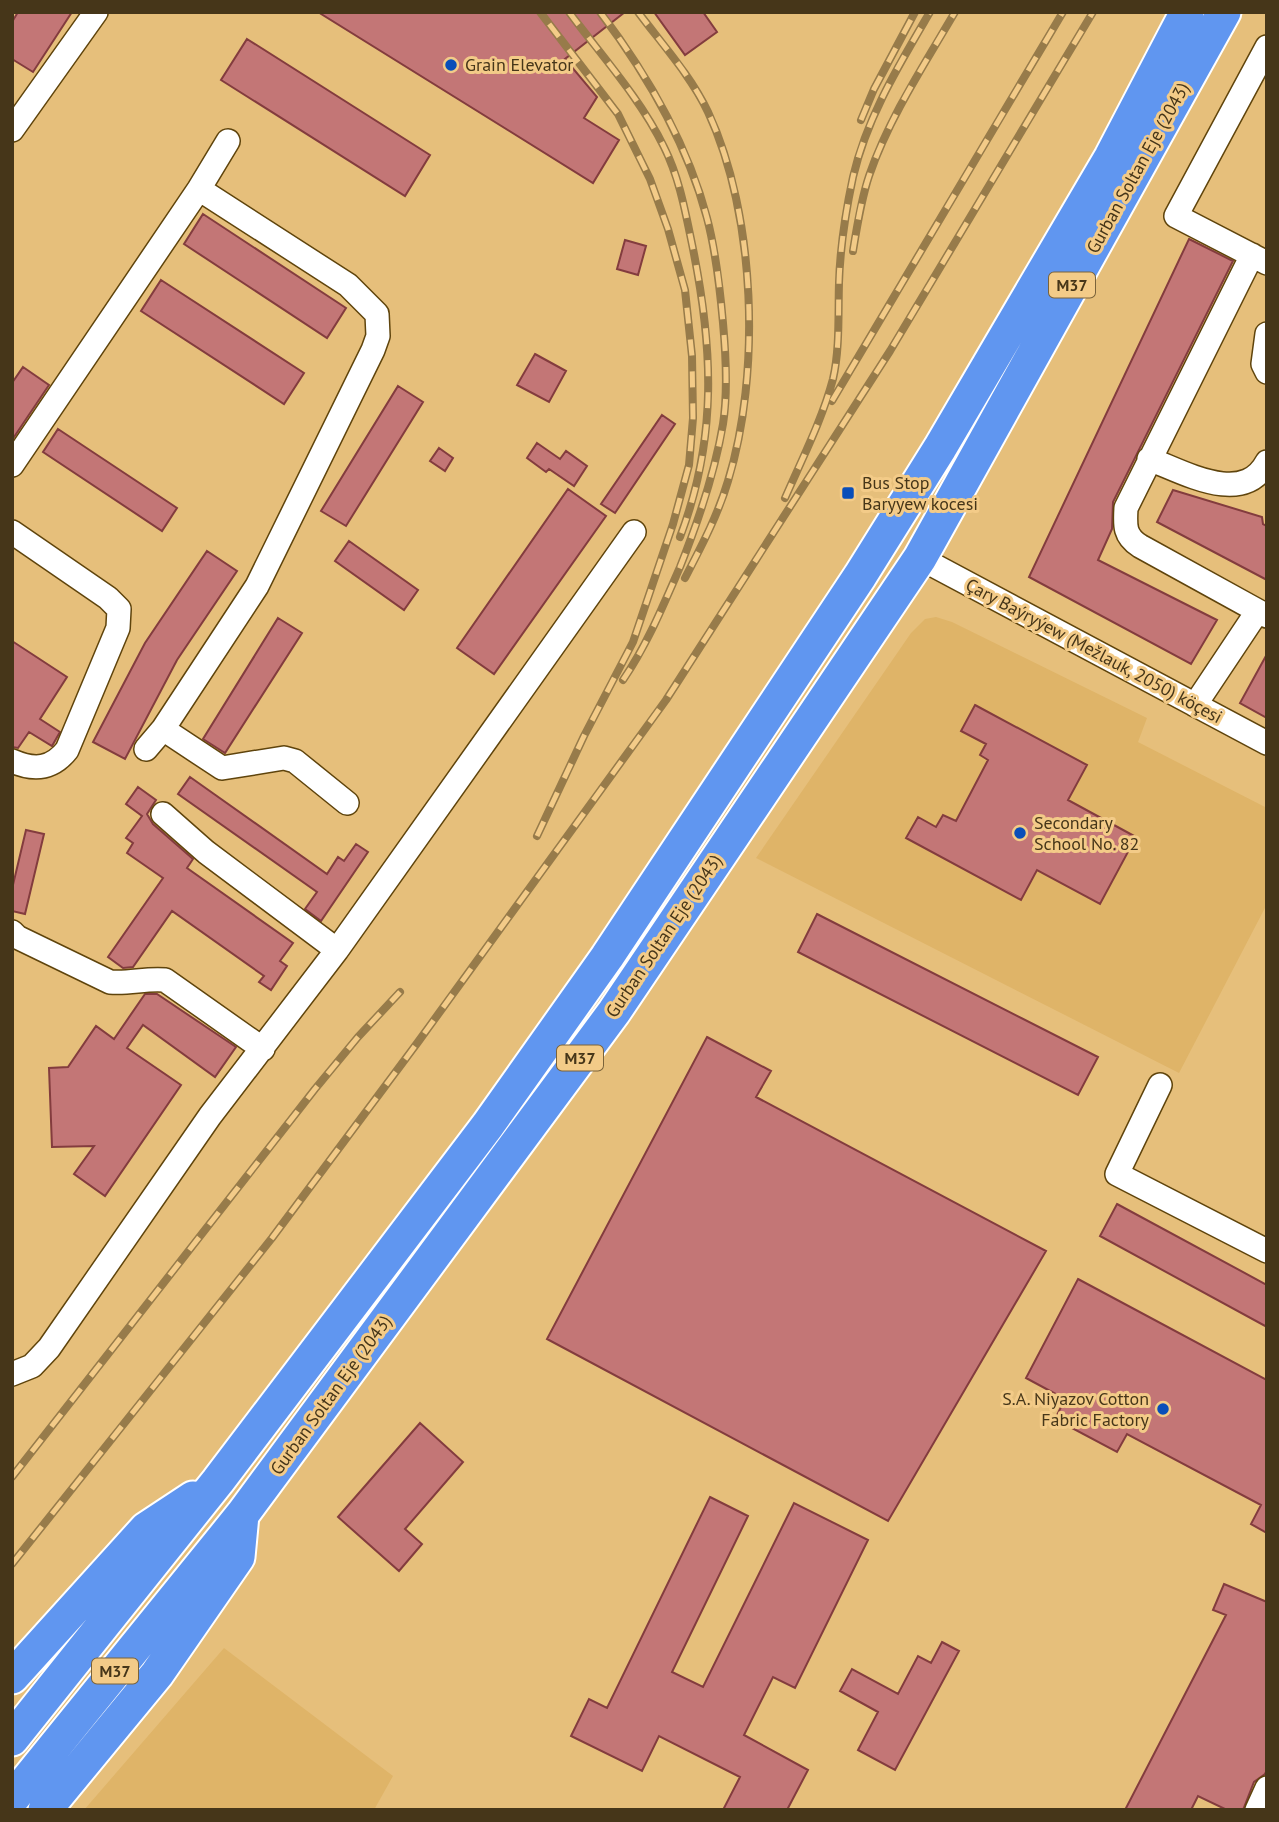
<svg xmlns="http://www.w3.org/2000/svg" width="1279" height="1822" viewBox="0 0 1279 1822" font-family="'PT Sans',sans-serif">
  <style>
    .built { fill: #dfb468 }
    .building { fill: #c37676; stroke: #833c3e; stroke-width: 2 }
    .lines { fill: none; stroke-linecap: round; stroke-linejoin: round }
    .minor-casing { stroke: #5f440c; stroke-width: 26 }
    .highway-casing { stroke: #fff; stroke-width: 37 }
    .minor { stroke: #fff; stroke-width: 23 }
    .highway { stroke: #6096f0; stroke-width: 33 }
    .rail-casing { stroke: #977b4a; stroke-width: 8 }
    .rail { stroke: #f3cb88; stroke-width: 5; stroke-dasharray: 16; stroke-linecap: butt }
    .poi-dot { fill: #094eb9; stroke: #f3cb88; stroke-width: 2.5 }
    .labels { text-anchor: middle; stroke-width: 6; stroke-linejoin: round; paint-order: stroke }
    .shield { fill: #f3cb88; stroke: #7a633a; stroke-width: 2 }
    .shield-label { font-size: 16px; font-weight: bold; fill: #463619 }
    .poi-label { font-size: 18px; fill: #463619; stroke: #f3cb88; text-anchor: start }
    .street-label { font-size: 18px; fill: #463619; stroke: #f3cb88 }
  </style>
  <rect width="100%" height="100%" fill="#e6bf7b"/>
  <!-- built -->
  <path class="built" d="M 936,617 L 952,622 L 1147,718 L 1138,742 L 1267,808 L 1267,904 L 1179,1073 L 756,858 L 911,633 L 925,619 Z
    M 224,1648 L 393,1776 L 374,1810 L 84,1810 Z"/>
  <!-- building -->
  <path class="building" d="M 18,12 L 72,12 L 33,72 L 12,59 L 12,22 Z
    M 318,12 L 625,12 L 565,59 L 597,97 L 584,118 L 619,140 L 593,183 Z
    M 654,12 L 703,12 L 717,32 L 685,55 Z
    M 247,39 L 430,155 L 405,196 L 221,80 Z
    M 203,214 L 346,308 L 327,338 L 184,244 Z
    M 1189,239 L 1233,261 L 1113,502 L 1112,529 L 1098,560 L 1217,620 L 1191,664 L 1029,577 Z
    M 625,240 L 646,246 L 638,275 L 617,269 Z
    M 161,280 L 304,373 L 284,404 L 141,311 Z
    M 535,354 L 566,371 L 549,402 L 517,385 Z
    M 23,367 L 49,385 L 12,440 L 12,383 Z
    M 398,386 L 423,402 L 346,526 L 321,511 Z
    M 662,415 L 675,424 L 615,513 L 601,504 Z
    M 58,429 L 177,508 L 162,531 L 43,452 Z
    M 537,443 L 560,459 L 566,451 L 587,466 L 574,486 L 549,469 L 546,472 L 527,458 Z
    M 439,448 L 453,458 L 445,471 L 430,461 Z
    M 568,489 L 606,516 L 494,674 L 457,648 Z
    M 1173,490 L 1262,517 L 1263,524 L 1267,526 L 1267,580 L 1157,522 Z
    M 349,541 L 418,590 L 404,610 L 335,561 Z
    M 207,551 L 237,571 L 177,660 L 125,759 L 93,742 L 145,643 Z
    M 278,618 L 302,633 L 225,753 L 203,739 Z
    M 12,641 L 67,677 L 40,719 L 60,732 L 52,746 L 29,732 L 18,748 L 12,747 Z
    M 1267,654 L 1267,718 L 1240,703 Z
    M 975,705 L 1087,765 L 1068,800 L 1136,837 L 1100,904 L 1037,870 L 1021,900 L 906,838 L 918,817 L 936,827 L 943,815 L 956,821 L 988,760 L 980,755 L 986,744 L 961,731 Z
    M 190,777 L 327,874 L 338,857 L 344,861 L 356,844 L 368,852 L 321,921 L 305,909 L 317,892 L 178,794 Z
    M 138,787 L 156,800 L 147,814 L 153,824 L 193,859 L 187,868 L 293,943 L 280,961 L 287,966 L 271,990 L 259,982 L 264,976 L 172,911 L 133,967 L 123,968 L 108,957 L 163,878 L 127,853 L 133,843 L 126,838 L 142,816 L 126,804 Z
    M 26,830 L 44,834 L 25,914 L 12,911 L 12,889 Z
    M 817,914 L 1098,1057 L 1078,1095 L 798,952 Z
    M 145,994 L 157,994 L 236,1047 L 215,1077 L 143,1025 L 127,1048 L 181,1085 L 105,1196 L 74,1174 L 94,1146 L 52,1147 L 49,1068 L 68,1067 L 96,1026 L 114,1039 Z
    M 707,1037 L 771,1071 L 756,1097 L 1046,1251 L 888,1521 L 547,1339 Z
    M 1117,1204 L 1267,1285 L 1267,1327 L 1100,1236 Z
    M 1078,1279 L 1267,1380 L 1267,1533 L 1251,1524 L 1261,1505 L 1127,1434 L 1117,1452 L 1055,1419 L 1065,1399 L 1026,1378 Z
    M 420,1423 L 463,1462 L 405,1529 L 422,1544 L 399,1571 L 338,1517 Z
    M 710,1497 L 748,1516 L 672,1672 L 703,1687 L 794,1503 L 868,1540 L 795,1688 L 773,1677 L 744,1735 L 808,1770 L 787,1810 L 723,1810 L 740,1777 L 659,1736 L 642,1771 L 571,1736 L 589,1699 L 607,1708 Z
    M 1224,1584 L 1267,1602 L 1267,1770 L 1265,1774 L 1254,1782 L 1243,1810 L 1227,1810 L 1198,1796 L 1191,1810 L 1125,1810 L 1226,1615 L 1213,1610 Z
    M 942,1642 L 959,1651 L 895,1770 L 858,1750 L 878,1712 L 840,1691 L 852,1669 L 898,1694 L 918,1656 L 931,1663 Z"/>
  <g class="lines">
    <defs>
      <path id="minor" d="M 1267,47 L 1176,216 L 1267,263
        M 12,130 L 96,12
        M 1252,255 L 1126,508 C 1125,525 1124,536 1140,546 L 1267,616
        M 1267,334 L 1263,364 L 1267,372
        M 1149,459 C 1184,472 1243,507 1267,462
        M 12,465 L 199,189 L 228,141
        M 12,532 L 108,598 L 119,609 L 118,628 L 67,750 C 52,769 35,771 12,761
        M 920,558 L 1267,743
        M 1195,705 L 1257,612
        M 163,729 L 222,768 L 284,758 L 295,761 L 347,803
        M 146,749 L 163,729 L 257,586 L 373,350 L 378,336 L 377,314 L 348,285 L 199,189
        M 163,814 L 206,852 L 337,950
        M 12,932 L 17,937 L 110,982 C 129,984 146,978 165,980 L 263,1049
        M 1160,1085 L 1117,1174 L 1267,1251
        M 12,1374 L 32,1366 L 49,1348 L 210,1116 L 337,950 L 634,532
        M 1257,1810 L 1267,1788"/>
      <path id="highway" d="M 12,1677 L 146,1529 L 193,1498
        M 12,1739 L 218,1481 L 488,1125 L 607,957 L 860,576 L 940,448 L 1111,157 L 1187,12
        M 12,1799 L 242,1515 L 614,1012 L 920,558 L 1224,12
        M 45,1810 L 157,1674 L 238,1557 L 242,1515"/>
    </defs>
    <!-- minor casing -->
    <use href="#minor" class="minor-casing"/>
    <!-- highway casing -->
    <use href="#highway" class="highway-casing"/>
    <!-- minor -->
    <use href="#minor" class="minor"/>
    <!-- highway -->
    <use href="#highway" class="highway"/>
    <defs>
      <path id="rail" d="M 569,12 C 601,55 640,98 664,147 C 679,177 685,210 692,244 C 713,346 718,437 680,537
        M 600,12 C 647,74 687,143 707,218 C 716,252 720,289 723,323 C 726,356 728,392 723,424 C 715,472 698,522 680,567 C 663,606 647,645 623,680
        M 638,12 C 662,44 691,76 708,112 C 756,215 761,374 728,481 C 718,515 701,547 685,578
        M 861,120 L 874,89 L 915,12
        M 853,251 C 857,226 861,200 869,176 C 889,118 924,65 955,12
        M 832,401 L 1063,12
        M 785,498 C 802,459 822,420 833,379 C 840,348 838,314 839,283 C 840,248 846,210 853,177 C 867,117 899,65 930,12
        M 537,836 L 584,736 L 633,642 L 673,524 L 689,465 L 693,418 L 692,356 L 685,290 L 668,229 L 650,179 L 618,114 L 540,12
        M 12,1477 L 315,1089 L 358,1037 L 400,992
        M 12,1564 L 272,1238 L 418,1042 L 666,700 L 890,351 L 1093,12"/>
    </defs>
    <!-- rail casing -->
    <use href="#rail" class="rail-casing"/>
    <!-- rail -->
    <use href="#rail" class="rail"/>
  </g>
  <!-- markers -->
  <g class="poi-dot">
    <circle cx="451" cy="65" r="7"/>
    <rect x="841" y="486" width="14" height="14" rx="3.5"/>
    <circle cx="1020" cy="833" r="7"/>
    <circle cx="1163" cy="1409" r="7"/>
  </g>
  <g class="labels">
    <!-- shield labels -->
    <g class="shield">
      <rect x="1049" y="272.5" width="46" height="25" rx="5"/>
      <rect x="557" y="1045.5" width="46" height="25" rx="5"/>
      <rect x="92" y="1658.5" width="46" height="25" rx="5"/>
    </g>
    <g class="shield-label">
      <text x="1072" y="291">M37</text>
      <text x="580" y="1064">M37</text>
      <text x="115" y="1677">M37</text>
    </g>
    <!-- poi labels -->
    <g class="poi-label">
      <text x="465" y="71">Grain Elevator</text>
      <text x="862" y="489">Bus Stop<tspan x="862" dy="21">Baryyew kocesi</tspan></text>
      <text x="1034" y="829">Secondary<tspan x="1034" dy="21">School No. 82</tspan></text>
      <text x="1149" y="1405" text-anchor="end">S.A. Niyazov Cotton<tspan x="1149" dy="21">Fabric Factory</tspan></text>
    </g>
    <!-- street labels -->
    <g class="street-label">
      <text transform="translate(1138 168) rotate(-61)" y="6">Gurban Soltan Eje (2043)</text>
      <text transform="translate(1094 651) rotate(28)" y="6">Çary Baýryýew (Mežlauk, 2050) köçesi</text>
      <text transform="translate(664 936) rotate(-56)" y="6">Gurban Soltan Eje (2043)</text>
      <text transform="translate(331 1395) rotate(-54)" y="6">Gurban Soltan Eje (2043)</text>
    </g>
  </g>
  <!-- border -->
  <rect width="1279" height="1822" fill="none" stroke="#463619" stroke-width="28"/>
</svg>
